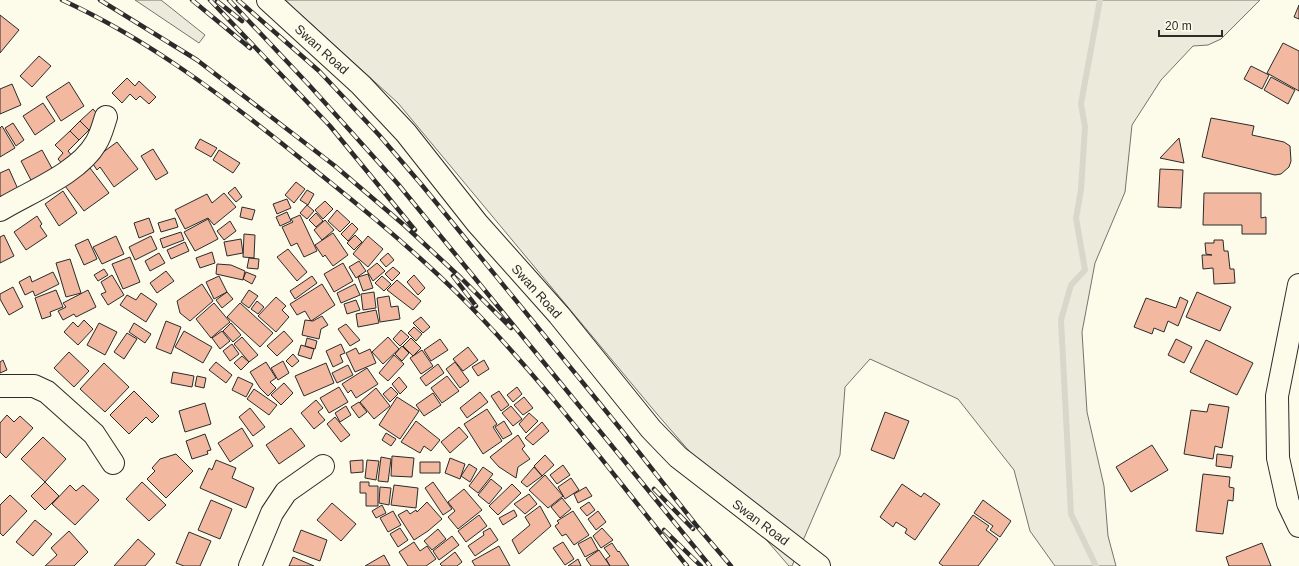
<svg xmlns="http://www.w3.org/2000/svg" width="1299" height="566" viewBox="0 0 1299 566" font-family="Helvetica,sans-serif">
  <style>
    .green { fill: #ecebdb; stroke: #74746e }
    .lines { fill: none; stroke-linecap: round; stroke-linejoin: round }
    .stream { stroke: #d8d7c9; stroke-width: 6 }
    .building { fill: #f2b8a0; stroke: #2b2b2b }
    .minor-casing { stroke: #2b2b2b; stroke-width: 24 }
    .minor { stroke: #fdfbea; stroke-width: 22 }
    .rail-casing { stroke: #2b2b2b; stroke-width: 4.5 }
    .rail { stroke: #fdfbea; stroke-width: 3; stroke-dasharray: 9; stroke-linecap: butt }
    .labels { text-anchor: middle; stroke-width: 3; stroke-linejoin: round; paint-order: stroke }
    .street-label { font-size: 13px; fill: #2b2b2b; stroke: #fdfbea }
  </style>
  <rect width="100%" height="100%" fill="#fdfbea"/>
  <!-- green -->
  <path class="green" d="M 135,0 L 161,0 L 205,35 L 199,43 Z
    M 285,0 L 1260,0 L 1221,39 L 1208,45 L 1193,46 L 1161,80 L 1132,125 L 1125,192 L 1095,263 L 1082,332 L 1087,412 L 1104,486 L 1108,536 L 1116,566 L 1055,566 L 1030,531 L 1014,470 L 958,399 L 870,359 L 845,387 L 840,455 L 792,566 L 789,566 L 657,414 L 398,103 Z"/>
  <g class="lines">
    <!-- stream -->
    <path class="stream" d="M 1096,566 L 1071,514 L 1061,320 L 1071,285 L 1085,270 L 1076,218 L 1081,190 L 1085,127 L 1081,104 L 1100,0"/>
  </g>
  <!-- building -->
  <path class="building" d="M 1299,5 L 1299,19 L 1294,17 Z
    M 0,15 L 19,30 L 0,53 Z
    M 1283,43 L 1299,51 L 1299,91 L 1267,73 Z
    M 39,56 L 51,66 L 32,87 L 20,76 Z
    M 1251,66 L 1269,75 L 1262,89 L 1244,79 Z
    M 1271,77 L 1295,90 L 1288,104 L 1264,90 Z
    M 127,78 L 135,86 L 139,81 L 156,97 L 149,104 L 140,96 L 136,100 L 130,94 L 122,103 L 112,93 Z
    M 69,82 L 84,106 L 61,121 L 46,97 Z
    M 12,84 L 21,105 L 0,114 L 0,89 Z
    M 43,103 L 55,121 L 35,135 L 23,116 Z
    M 93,109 L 101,118 L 89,130 L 80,121 Z
    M 1211,118 L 1254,126 L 1252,135 L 1284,142 L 1290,146 L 1291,161 L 1289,167 L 1281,174 L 1275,175 L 1202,157 Z
    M 80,121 L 89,130 L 79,140 L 70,131 Z
    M 13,123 L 24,140 L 16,146 L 5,128 Z
    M 2,126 L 15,148 L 0,157 L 0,128 Z
    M 70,131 L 79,140 L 68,151 L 73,157 L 64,166 L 58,159 L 63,153 L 55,145 Z
    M 1179,138 L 1184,163 L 1160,158 Z
    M 200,139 L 217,148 L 211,157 L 195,148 Z
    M 117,142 L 138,169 L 114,187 L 100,167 L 97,170 L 91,161 Z
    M 153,149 L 168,173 L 156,180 L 141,156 Z
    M 42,150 L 54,172 L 33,184 L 21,161 Z
    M 219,150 L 240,163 L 233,173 L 213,160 Z
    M 90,168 L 109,193 L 84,211 L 65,186 Z
    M 9,169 L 21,196 L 0,205 L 0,173 Z
    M 1160,169 L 1183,170 L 1181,208 L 1158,207 Z
    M 296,182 L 305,189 L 294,203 L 285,195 Z
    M 235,187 L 242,197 L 236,202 L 228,193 Z
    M 307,190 L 314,194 L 308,205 L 300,200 Z
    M 63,191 L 77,213 L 59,226 L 45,204 Z
    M 224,193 L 236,207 L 214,225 L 208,218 L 185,229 L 175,210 L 207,194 L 212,203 Z
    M 1204,193 L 1261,193 L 1261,218 L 1266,217 L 1266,234 L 1242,234 L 1242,225 L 1203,225 Z
    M 287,199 L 291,208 L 277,214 L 273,204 Z
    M 325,201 L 333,209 L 323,219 L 315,210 Z
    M 307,205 L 314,211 L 307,219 L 300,213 Z
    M 242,207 L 255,210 L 252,220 L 240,217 Z
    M 337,210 L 350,222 L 340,232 L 328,221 Z
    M 287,212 L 291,221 L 280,226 L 276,217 Z
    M 316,213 L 323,221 L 316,227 L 309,220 Z
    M 300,215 L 317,251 L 304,257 L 297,243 L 291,246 L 282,227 L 293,222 L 291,219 Z
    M 37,216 L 42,224 L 40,226 L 47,236 L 26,250 L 14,232 Z
    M 149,218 L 154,232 L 139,238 L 134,223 Z
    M 175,218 L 178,227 L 161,232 L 158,223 Z
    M 208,219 L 218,239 L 195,251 L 184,232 Z
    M 325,220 L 334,230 L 322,240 L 314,230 Z
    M 230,221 L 236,231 L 224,240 L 217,231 Z
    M 352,223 L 358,229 L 348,241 L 341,234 Z
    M 181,232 L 184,240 L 163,248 L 160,239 Z
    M 333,233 L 348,255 L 333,266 L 325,255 L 323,257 L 315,245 Z
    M 244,234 L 255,235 L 254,258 L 243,257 Z
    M 4,235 L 14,256 L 0,263 L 0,237 Z
    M 355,235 L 362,242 L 354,250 L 347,243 Z
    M 116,236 L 124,254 L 102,264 L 93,247 Z
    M 151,236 L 157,249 L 135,260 L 129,247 Z
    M 368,236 L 383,249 L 368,267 L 353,254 Z
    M 88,239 L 97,259 L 84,265 L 75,245 Z
    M 241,239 L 243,253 L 227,256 L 224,242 Z
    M 1214,240 L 1223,240 L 1224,251 L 1228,251 L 1230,269 L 1234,269 L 1235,283 L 1214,284 L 1213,268 L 1203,269 L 1202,255 L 1212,255 L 1206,254 L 1205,243 L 1214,243 Z
    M 185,242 L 189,251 L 171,259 L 167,250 Z
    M 288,249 L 307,272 L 297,281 L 277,257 Z
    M 212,252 L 215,263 L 200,268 L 196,258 Z
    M 159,253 L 165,263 L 150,271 L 145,261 Z
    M 388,253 L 394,260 L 386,267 L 380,260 Z
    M 130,257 L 140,282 L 123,289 L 112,264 Z
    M 249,258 L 259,259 L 258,269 L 247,268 Z
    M 70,259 L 81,293 L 66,297 L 56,263 Z
    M 359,261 L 366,271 L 356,278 L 349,267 Z
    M 343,263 L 353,281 L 334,292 L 324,274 Z
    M 377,263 L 385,271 L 373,281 L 367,271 Z
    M 217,264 L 231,265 L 245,271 L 243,280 L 216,274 Z
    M 393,267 L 400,273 L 392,281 L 385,274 Z
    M 104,269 L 108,275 L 98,281 L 94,275 Z
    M 166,271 L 174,281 L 157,293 L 150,283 Z
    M 53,272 L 59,284 L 35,296 L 33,291 L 25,295 L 19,282 L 30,276 L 32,282 Z
    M 246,272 L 256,276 L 252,284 L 243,279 Z
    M 368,274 L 373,288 L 363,291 L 358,277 Z
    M 112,275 L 124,295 L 108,305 L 101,294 L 106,292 L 101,282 Z
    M 414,275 L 425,288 L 418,295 L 407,282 Z
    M 219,276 L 227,292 L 214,299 L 206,282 Z
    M 312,276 L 317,283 L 295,299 L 290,291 Z
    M 382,276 L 391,284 L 384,291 L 375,283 Z
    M 397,280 L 421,301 L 413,310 L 387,290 Z
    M 202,284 L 213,301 L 190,321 L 180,313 L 177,301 Z
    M 322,284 L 335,305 L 311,321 L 305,311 L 297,315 L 290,304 Z
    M 355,284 L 360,295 L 341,303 L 337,293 Z
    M 13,287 L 23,307 L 9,315 L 0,299 L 0,294 Z
    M 56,290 L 63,307 L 50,312 L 51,316 L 42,319 L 35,298 Z
    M 88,290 L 96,307 L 76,317 L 74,314 L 63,320 L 58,311 L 66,307 L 63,303 Z
    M 249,290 L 258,296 L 249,308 L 241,302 Z
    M 227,292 L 233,299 L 222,308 L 216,300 Z
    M 374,292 L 376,308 L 363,310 L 361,294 Z
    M 1197,292 L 1231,307 L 1220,331 L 1186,317 Z
    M 141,293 L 157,304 L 146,322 L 120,305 L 127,295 L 136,300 Z
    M 389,296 L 391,307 L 398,306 L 400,319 L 380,322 L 377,298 Z
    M 276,297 L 286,306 L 282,310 L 289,317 L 276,332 L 258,316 Z
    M 1180,297 L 1188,301 L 1178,326 L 1168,321 L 1164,332 L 1154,328 L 1152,334 L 1134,327 L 1146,298 L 1176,308 Z
    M 356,300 L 360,310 L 347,314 L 344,304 Z
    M 257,301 L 264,307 L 258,314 L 251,309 Z
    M 214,303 L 230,322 L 211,338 L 196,319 Z
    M 240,303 L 273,333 L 260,347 L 227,317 Z
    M 376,310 L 379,323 L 358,327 L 356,314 Z
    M 322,316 L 328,325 L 321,329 L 319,339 L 302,335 L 305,320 L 313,321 Z
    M 421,317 L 430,327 L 423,333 L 413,323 Z
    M 84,320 L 93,329 L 78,345 L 64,332 L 73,322 L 78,327 Z
    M 166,321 L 181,327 L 171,354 L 156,348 Z
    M 99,323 L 117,332 L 105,355 L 87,345 Z
    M 134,323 L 151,334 L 145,343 L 129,332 Z
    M 231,323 L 241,335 L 233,342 L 223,331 Z
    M 346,324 L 360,340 L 350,346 L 338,329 Z
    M 414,327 L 422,334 L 416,341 L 408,333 Z
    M 401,330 L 409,337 L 400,346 L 393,339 Z
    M 184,331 L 212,347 L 203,363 L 175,347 Z
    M 222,331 L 230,341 L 220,349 L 212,338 Z
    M 284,331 L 293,341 L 277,356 L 267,346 Z
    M 127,333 L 137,339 L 124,359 L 114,352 Z
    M 242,337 L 258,355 L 249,362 L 234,344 Z
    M 388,337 L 399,349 L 383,364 L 372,352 Z
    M 307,338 L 317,341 L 315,349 L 305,346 Z
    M 411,338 L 421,348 L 413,356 L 403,346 Z
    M 440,339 L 448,350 L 431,361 L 424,350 Z
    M 1176,339 L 1192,347 L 1184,363 L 1168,355 Z
    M 1206,340 L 1253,363 L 1237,395 L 1190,372 Z
    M 232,344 L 239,354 L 230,361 L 223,351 Z
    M 341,344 L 345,353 L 340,355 L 343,362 L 333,367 L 326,351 Z
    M 301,345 L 314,349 L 311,359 L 298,355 Z
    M 402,346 L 409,353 L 402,361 L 395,354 Z
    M 468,347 L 478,360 L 463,371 L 453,359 Z
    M 356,348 L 359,354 L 370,349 L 376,363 L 355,372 L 346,353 Z
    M 422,350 L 433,366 L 421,374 L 410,358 Z
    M 69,352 L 89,371 L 74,387 L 54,368 Z
    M 293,354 L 299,361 L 292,367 L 286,361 Z
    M 394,355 L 404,364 L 388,381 L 379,373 Z
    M 242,356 L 249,362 L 241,370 L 234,363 Z
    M 3,360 L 7,370 L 0,373 L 0,362 Z
    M 484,360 L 489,369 L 478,376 L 472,367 Z
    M 283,361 L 289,373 L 278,380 L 271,368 Z
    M 216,362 L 232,375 L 226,383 L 209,370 Z
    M 266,362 L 276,378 L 270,382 L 276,388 L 268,396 L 260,388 L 250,372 Z
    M 455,362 L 469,381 L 460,388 L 446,369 Z
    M 104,363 L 129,387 L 105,412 L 80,389 Z
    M 326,363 L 334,383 L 304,396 L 295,376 Z
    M 438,364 L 444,373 L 426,386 L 420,378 Z
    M 348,365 L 353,375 L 337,383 L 332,373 Z
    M 367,368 L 378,384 L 356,398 L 351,390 L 348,393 L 342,384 Z
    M 173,372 L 194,376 L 192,387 L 171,383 Z
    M 197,376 L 206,378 L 204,388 L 195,386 Z
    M 447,376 L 459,391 L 442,403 L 431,388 Z
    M 238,377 L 253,384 L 246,397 L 232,390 Z
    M 399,377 L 407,387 L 400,394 L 392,384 Z
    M 284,383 L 293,393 L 281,405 L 271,395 Z
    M 339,387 L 348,402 L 329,413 L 320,398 Z
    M 391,387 L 398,394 L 390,402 L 383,394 Z
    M 517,387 L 522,394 L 513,402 L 507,395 Z
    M 376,388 L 390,406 L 374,419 L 360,402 Z
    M 254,389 L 277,405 L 269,415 L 247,399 Z
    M 134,391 L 159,416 L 152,423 L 146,417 L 129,434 L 110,415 Z
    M 499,391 L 509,405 L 501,411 L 491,396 Z
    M 480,392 L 488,402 L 467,418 L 460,408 Z
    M 433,393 L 441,405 L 424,416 L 416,405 Z
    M 397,397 L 419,411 L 400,439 L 379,425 Z
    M 524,397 L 533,408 L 523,415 L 514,405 Z
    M 316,400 L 323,408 L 318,412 L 325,420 L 314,429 L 301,413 Z
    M 359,402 L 367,412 L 359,418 L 351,407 Z
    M 205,403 L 211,424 L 185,432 L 179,411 Z
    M 1209,404 L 1229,407 L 1222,448 L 1215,446 L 1213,459 L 1184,454 L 1191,410 L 1207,412 Z
    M 346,406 L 351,415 L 340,422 L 335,413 Z
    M 511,406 L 522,419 L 513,426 L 502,413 Z
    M 250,408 L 265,427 L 253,436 L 239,417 Z
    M 487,409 L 497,424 L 493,427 L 502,441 L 483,454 L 464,424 Z
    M 885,412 L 909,421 L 894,459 L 871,450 Z
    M 529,413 L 538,421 L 526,433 L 519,424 Z
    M 7,415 L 14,422 L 20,416 L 33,428 L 6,458 L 0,452 L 0,423 Z
    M 335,417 L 350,435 L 341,442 L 327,424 Z
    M 416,421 L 440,440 L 431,451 L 424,446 L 420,453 L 401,442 Z
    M 504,421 L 512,434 L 503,439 L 495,427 Z
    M 542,422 L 549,431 L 533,445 L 525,438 Z
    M 459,427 L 468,437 L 450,453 L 441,442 Z
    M 242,428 L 253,446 L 230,462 L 218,443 Z
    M 291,428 L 305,446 L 279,464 L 266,445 Z
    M 386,433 L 396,439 L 391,446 L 382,440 Z
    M 205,434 L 211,450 L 207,451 L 208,454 L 192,459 L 186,441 Z
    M 518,435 L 525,446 L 522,449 L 530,459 L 518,467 L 516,478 L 499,467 L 490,457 Z
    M 43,437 L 66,459 L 45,482 L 21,459 Z
    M 1152,445 L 1168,470 L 1131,492 L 1116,467 Z
    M 176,454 L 193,471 L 166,498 L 147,479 L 155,471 L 152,468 L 160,459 Z
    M 1217,454 L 1233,456 L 1231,468 L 1216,466 Z
    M 545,455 L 554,465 L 542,476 L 534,466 Z
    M 392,456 L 414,458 L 412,477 L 391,476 Z
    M 381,457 L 391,459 L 388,482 L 378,481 Z
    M 450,458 L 465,464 L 460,479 L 445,473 Z
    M 216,460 L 236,468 L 232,478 L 254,488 L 246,508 L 200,488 L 209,468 L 212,470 Z
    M 363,460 L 363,472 L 351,473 L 350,461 Z
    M 367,460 L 379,461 L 376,480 L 365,478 Z
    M 420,462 L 440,462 L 440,473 L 420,473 Z
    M 469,464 L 477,469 L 470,482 L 461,476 Z
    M 563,465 L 570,475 L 557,484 L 550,475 Z
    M 483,467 L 493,474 L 478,493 L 469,486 Z
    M 534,467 L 542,476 L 527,487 L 521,482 Z
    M 1203,474 L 1230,477 L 1229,487 L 1234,488 L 1233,501 L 1228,500 L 1223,534 L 1196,531 Z
    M 545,475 L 563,496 L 548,508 L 529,490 Z
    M 571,478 L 579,490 L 565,499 L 558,487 Z
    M 491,479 L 502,488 L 489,504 L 478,495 Z
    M 45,482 L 59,496 L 45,510 L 31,496 Z
    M 142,482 L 166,505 L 149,521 L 126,499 Z
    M 360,482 L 369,482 L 369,486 L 378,486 L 378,506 L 366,506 L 366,493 L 360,493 Z
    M 433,482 L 452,509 L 443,515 L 425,488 Z
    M 512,484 L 521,493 L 498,515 L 489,506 Z
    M 902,484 L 921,497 L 924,493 L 940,504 L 915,540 L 905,533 L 907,529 L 896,522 L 893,527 L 880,517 Z
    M 70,485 L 76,491 L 83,485 L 99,500 L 75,525 L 52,504 Z
    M 394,485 L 418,488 L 416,508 L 391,505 Z
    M 380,487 L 391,488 L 389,505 L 379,503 Z
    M 586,487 L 592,496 L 578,503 L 574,494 Z
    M 464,489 L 482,510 L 458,529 L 448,517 L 455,511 L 448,502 Z
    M 529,494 L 537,504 L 525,514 L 514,504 Z
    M 10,495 L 27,511 L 3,536 L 0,533 L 0,505 Z
    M 562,498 L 571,509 L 560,518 L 551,507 Z
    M 211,500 L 232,509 L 220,539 L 198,530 Z
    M 983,500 L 1011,521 L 1000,537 L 990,530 L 993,526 L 974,513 Z
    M 427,502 L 442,519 L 428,531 L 414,540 L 398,515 L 407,510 L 410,514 L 416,510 L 417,512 Z
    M 589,502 L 595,510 L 587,516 L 580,508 Z
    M 332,503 L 356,524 L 341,541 L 317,520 Z
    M 382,505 L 386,513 L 376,518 L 372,511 Z
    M 540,506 L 551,526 L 519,554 L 512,540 L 530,525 L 525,517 Z
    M 514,510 L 517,516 L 503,525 L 499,518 Z
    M 393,511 L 401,525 L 388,532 L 380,518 Z
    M 573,511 L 589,535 L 574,545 L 566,534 L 562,536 L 555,526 L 559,523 L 557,521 Z
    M 598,511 L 606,522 L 596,530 L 588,519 Z
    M 479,515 L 487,526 L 466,542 L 458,531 Z
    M 973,515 L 989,526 L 986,530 L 998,539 L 978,566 L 943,566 L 939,563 Z
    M 35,520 L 52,534 L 33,556 L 16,542 Z
    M 400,528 L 408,540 L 398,547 L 390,534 Z
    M 490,528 L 498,540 L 475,556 L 468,546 L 484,535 L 483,532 Z
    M 602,528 L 613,540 L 601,548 L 593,536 Z
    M 438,529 L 446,539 L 432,550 L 424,541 Z
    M 301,530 L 327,540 L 320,561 L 293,551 Z
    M 69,531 L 88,552 L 74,566 L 45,566 L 57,555 L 51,548 Z
    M 189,532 L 211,541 L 200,566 L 184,566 L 176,563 Z
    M 452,536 L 459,545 L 439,560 L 433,551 Z
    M 591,537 L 598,550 L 585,557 L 578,544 Z
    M 138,539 L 155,554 L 145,566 L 114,566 Z
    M 414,542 L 420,551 L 427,546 L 436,559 L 426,566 L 408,566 L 399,552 Z
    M 563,542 L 574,559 L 565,565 L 553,548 Z
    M 612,543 L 618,552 L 619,551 L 629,566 L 610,566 L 606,559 L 610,556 L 604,548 Z
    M 1262,543 L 1271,566 L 1229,566 L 1226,557 Z
    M 499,546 L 510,566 L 475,566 L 472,561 Z
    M 599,550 L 610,566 L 591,566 L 586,559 Z
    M 455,552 L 462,562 L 457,566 L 442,566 L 440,564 Z
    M 384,555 L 390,566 L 365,566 Z
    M 293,557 L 314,566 L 289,566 Z
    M 578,559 L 581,566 L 568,566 Z"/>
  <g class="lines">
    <defs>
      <path id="minor" d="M 268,0 L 361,85 L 406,133 L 477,223 L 559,315 L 651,429 L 678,457 L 819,566
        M 0,210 C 29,192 78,174 96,143 C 101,135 103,126 106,117
        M 1299,285 L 1277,396 L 1278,458 L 1288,503 L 1299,526
        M 0,386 L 34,386 L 47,392 L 94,434 L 113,463
        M 250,566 L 272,513 L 286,492 L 323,466"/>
    </defs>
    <!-- minor casing -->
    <use href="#minor" class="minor-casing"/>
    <!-- minor -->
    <use href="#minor" class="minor"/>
    <defs>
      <path id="rail" d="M 62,0 C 141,36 212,88 280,142 C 340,190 401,238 456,292 C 540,375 612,474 687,566
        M 100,0 L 197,60 L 335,166 L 404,225 L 461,278 L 511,328
        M 192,0 L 250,48
        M 210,0 L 330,126 L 415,230
        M 229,0 L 309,85 L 398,184 L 710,566
        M 238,0 L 319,71 L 379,135 L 421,184 L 623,432 L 696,525 L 731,566
        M 217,1 L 242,21
        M 453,276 L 476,306
        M 654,489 L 693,529
        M 664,530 L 701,566"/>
    </defs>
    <!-- rail casing -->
    <use href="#rail" class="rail-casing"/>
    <!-- rail -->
    <use href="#rail" class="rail"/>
  </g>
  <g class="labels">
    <!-- street labels -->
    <g class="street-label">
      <text transform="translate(322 49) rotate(42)" y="5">Swan Road</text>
      <text transform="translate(537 291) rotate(48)" y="5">Swan Road</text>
      <text transform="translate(761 522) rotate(37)" y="5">Swan Road</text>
    </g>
  </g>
  <!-- scale -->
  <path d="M1159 30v6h63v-6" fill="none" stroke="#2b2b2b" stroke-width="2"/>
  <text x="1165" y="30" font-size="12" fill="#2b2b2b" stroke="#fdfbea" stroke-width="3" paint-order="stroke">20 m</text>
</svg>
